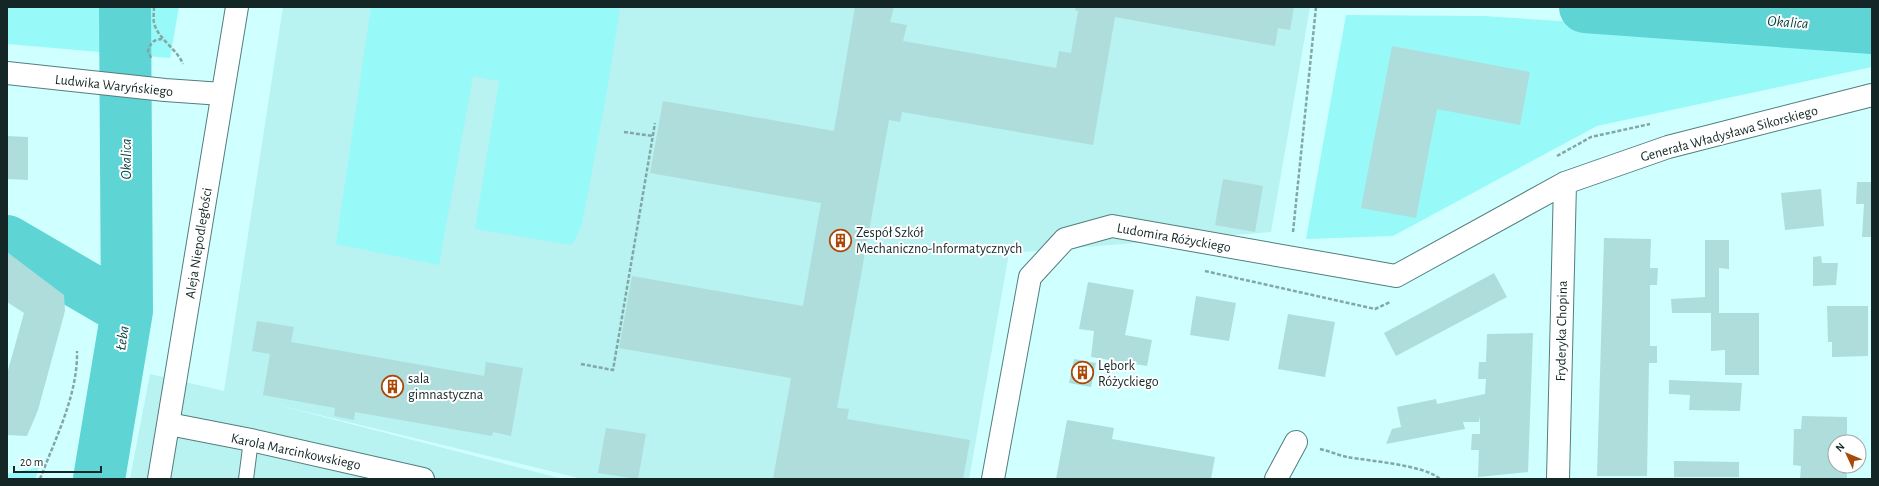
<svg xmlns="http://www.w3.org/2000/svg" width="1879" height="486" viewBox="0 0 1879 486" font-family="'Alegreya Sans',sans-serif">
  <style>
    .built { fill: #b8f2f1 }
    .green { fill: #98f9f9 }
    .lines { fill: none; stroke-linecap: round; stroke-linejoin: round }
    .stream { stroke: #5fd4d5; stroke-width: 9 }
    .river { stroke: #5fd4d5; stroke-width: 52 }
    .building { fill: #aedddc }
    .lane-casing { stroke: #527e7e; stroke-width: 16 }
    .street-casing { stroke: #527e7e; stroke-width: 24 }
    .secondary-casing { stroke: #527e7e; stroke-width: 24 }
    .path { stroke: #83a7a7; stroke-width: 2.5; stroke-dasharray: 4 2; stroke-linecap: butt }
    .lane { stroke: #fff; stroke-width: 14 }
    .street { stroke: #fff; stroke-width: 22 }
    .secondary { stroke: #fff; stroke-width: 22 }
    .labels { text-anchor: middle; stroke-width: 4; stroke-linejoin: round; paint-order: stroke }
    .street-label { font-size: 14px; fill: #142626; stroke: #fff }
    .poi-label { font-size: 14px; fill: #142626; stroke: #fff; text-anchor: start }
    .water-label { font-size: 15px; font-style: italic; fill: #0a4142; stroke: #fff }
  </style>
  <rect width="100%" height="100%" fill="#cfffff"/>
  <!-- built -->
  <path class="built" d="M 283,7 L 1310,7 L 1271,232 L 1009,253 L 969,479 L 583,479 L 266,402 L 563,479 L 130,479 L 150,374 L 224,391 Z"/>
  <!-- green -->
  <path class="green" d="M 7,7 L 179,7 L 170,58 L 7,44 Z
    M 371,7 L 620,7 L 606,97 L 582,224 L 572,245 L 475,229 L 499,81 L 473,76 L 439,265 L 336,244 Z
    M 1346,15 L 1483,16 L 1872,41 L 1872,67 L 1597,126 L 1393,236 L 1306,239 Z
    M 39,467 L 35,479 L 7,479 L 7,474 Z"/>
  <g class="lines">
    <!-- stream -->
    <path class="stream" d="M 1843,26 L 1850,7"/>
    <!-- river -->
    <path class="river" d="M 125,7 L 127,311
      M 1585,7 L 1872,28
      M 7,241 L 127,311 L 99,479"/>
  </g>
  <!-- building -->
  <path class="building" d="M 855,7 L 894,7 L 890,22 L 907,25 L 903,41 L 1056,68 L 1059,51 L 1071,53 L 1078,11 L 1075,10 L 1076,7 L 1294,7 L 1290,30 L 1278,28 L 1275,46 L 1115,17 L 1093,145 L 902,112 L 900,122 L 889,120 L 837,408 L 849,409 L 847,419 L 970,440 L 963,479 L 773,479 L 791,378 L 619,348 L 632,276 L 803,306 L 821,203 L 650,173 L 663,101 L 834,131 Z
    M 1392,46 L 1530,72 L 1520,125 L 1437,109 L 1416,218 L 1361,208 Z
    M 7,136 L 28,137 L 28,180 L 7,179 Z
    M 1223,179 L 1263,186 L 1255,232 L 1215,225 Z
    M 1857,182 L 1872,182 L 1872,237 L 1862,237 L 1864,204 L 1856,204 Z
    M 1821,189 L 1824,226 L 1785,230 L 1781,193 Z
    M 1604,238 L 1651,239 L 1650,268 L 1658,268 L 1657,285 L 1650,285 L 1650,346 L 1657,346 L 1657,363 L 1649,363 L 1647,476 L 1597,476 Z
    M 1705,240 L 1729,240 L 1729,269 L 1719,268 L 1719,313 L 1759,313 L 1759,375 L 1725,375 L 1725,350 L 1711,351 L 1711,313 L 1672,313 L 1671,299 L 1705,297 Z
    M 7,252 L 64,295 L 65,311 L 38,410 L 27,436 L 7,435 L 7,374 L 24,313 L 7,302 Z
    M 1821,256 L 1822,263 L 1838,263 L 1836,285 L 1813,286 L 1813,257 Z
    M 1494,273 L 1507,297 L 1396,356 L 1384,333 Z
    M 1088,282 L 1134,290 L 1125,335 L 1152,340 L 1147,366 L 1091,357 L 1094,331 L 1079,329 Z
    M 1196,296 L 1236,303 L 1229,341 L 1190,335 Z
    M 1827,306 L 1868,306 L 1868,356 L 1832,357 L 1832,342 L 1828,342 Z
    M 1288,314 L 1335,322 L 1325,377 L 1278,369 Z
    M 257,321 L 294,327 L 291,342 L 484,376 L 486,362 L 523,368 L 511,436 L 493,432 L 492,436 L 355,412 L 354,420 L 334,416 L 335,408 L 263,395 L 270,354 L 252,351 Z
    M 1533,333 L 1528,472 L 1478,477 L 1479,450 L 1471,450 L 1472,434 L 1480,434 L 1480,416 L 1479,422 L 1463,422 L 1465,429 L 1386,444 L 1392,429 L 1401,427 L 1397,407 L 1436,399 L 1437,404 L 1485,394 L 1486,379 L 1478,379 L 1479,362 L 1486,362 L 1487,334 Z
    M 1074,359 L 1096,363 L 1091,387 L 1069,383 Z
    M 1669,380 L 1742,383 L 1740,411 L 1689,410 L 1690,395 L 1669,394 Z
    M 1802,416 L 1847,417 L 1847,442 L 1835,442 L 1835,466 L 1847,466 L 1847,479 L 1800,479 L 1801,466 L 1793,465 L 1794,429 L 1801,429 Z
    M 1067,420 L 1114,428 L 1112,439 L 1215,457 L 1211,479 L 1056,479 Z
    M 606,428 L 646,434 L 638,479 L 598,473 Z
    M 1674,461 L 1739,462 L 1739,477 L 1674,477 Z"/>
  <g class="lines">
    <defs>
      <path id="lane" d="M 246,479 L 251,440"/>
      <path id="street" d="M 7,73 L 165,90 L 222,94
        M 169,424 L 251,440 L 423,479
        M 993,479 L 1030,277 L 1065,239 L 1112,226 L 1396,276 L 1565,183 L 1668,147 L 1872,95
        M 1276,479 L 1296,442
        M 1558,479 L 1565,183"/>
      <path id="secondary" d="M 159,479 L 237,7"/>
    </defs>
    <!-- lane casing -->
    <use href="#lane" class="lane-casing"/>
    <!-- street casing -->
    <use href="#street" class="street-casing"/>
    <!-- secondary casing -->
    <use href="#secondary" class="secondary-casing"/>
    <!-- path -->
    <path class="path" d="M 154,7 C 154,12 153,18 154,23 C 158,39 177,49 183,64
      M 151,58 L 148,51 C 151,41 155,39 164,39
      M 624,132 L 653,136
      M 1557,156 L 1591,137 L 1650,124
      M 1293,232 L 1316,7
      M 1205,271 L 1375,309 L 1390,302
      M 581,364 L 613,370 L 655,123
      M 1320,449 C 1329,451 1338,455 1347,457 C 1369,461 1425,465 1440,479
      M 40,479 C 55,439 78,395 77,351"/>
    <!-- lane -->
    <use href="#lane" class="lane"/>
    <!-- street -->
    <use href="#street" class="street"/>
    <!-- secondary -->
    <use href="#secondary" class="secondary"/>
  </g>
  <!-- icons -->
  <defs>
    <symbol id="building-ring" viewBox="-11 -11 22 22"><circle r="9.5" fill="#fff" stroke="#aa4807" stroke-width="1.5"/><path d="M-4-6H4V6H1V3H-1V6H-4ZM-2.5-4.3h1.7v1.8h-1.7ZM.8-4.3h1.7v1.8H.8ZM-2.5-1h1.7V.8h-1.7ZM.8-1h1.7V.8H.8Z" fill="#aa4807"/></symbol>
  </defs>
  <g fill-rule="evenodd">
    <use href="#building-ring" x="828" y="228" width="25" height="25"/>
    <use href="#building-ring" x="1070" y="360" width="25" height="25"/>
    <use href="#building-ring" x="380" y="374" width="25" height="25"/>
  </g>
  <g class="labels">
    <!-- street labels -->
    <g class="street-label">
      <text transform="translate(114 85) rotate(6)" y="5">Ludwika Waryńskiego</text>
      <text transform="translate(1729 133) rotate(-15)" y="5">Generała Władysława Sikorskiego</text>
      <text transform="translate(1174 237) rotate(10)" y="5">Ludomira Różyckiego</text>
      <text transform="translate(198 243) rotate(-81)" y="5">Aleja Niepodległości</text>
      <text transform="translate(1561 331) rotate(-89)" y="5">Fryderyka Chopina</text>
      <text transform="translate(296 451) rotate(12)" y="5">Karola Marcinkowskiego</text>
    </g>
    <!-- poi labels -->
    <g class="poi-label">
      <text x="856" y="237">Zespół Szkół<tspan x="856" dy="16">Mechaniczno-Informatycznych</tspan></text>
      <text x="1098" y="370">Lębork<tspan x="1098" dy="16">Różyckiego</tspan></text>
      <text x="408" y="383">sala<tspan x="408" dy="16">gimnastyczna</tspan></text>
    </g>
    <!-- water labels -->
    <g class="water-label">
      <text transform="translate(1788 22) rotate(4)" y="5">Okalica</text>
      <text transform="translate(126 159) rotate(-90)" y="5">Okalica</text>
      <text transform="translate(122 338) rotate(-81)" y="5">Łeba</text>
    </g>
  </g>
  <!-- border -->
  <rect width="1879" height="486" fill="none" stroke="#142626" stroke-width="16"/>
  <!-- north arrow -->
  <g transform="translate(1847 454) rotate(314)"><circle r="19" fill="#ffffff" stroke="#a1a8a8"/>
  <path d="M0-3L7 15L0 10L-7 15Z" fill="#aa4807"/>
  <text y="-6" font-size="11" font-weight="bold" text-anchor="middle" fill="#142626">N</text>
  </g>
  <!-- scale -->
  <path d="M14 466v6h87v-6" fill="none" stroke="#142626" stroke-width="2"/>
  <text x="20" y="466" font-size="12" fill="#142626" stroke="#ffffff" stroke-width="3" paint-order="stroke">20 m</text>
</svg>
